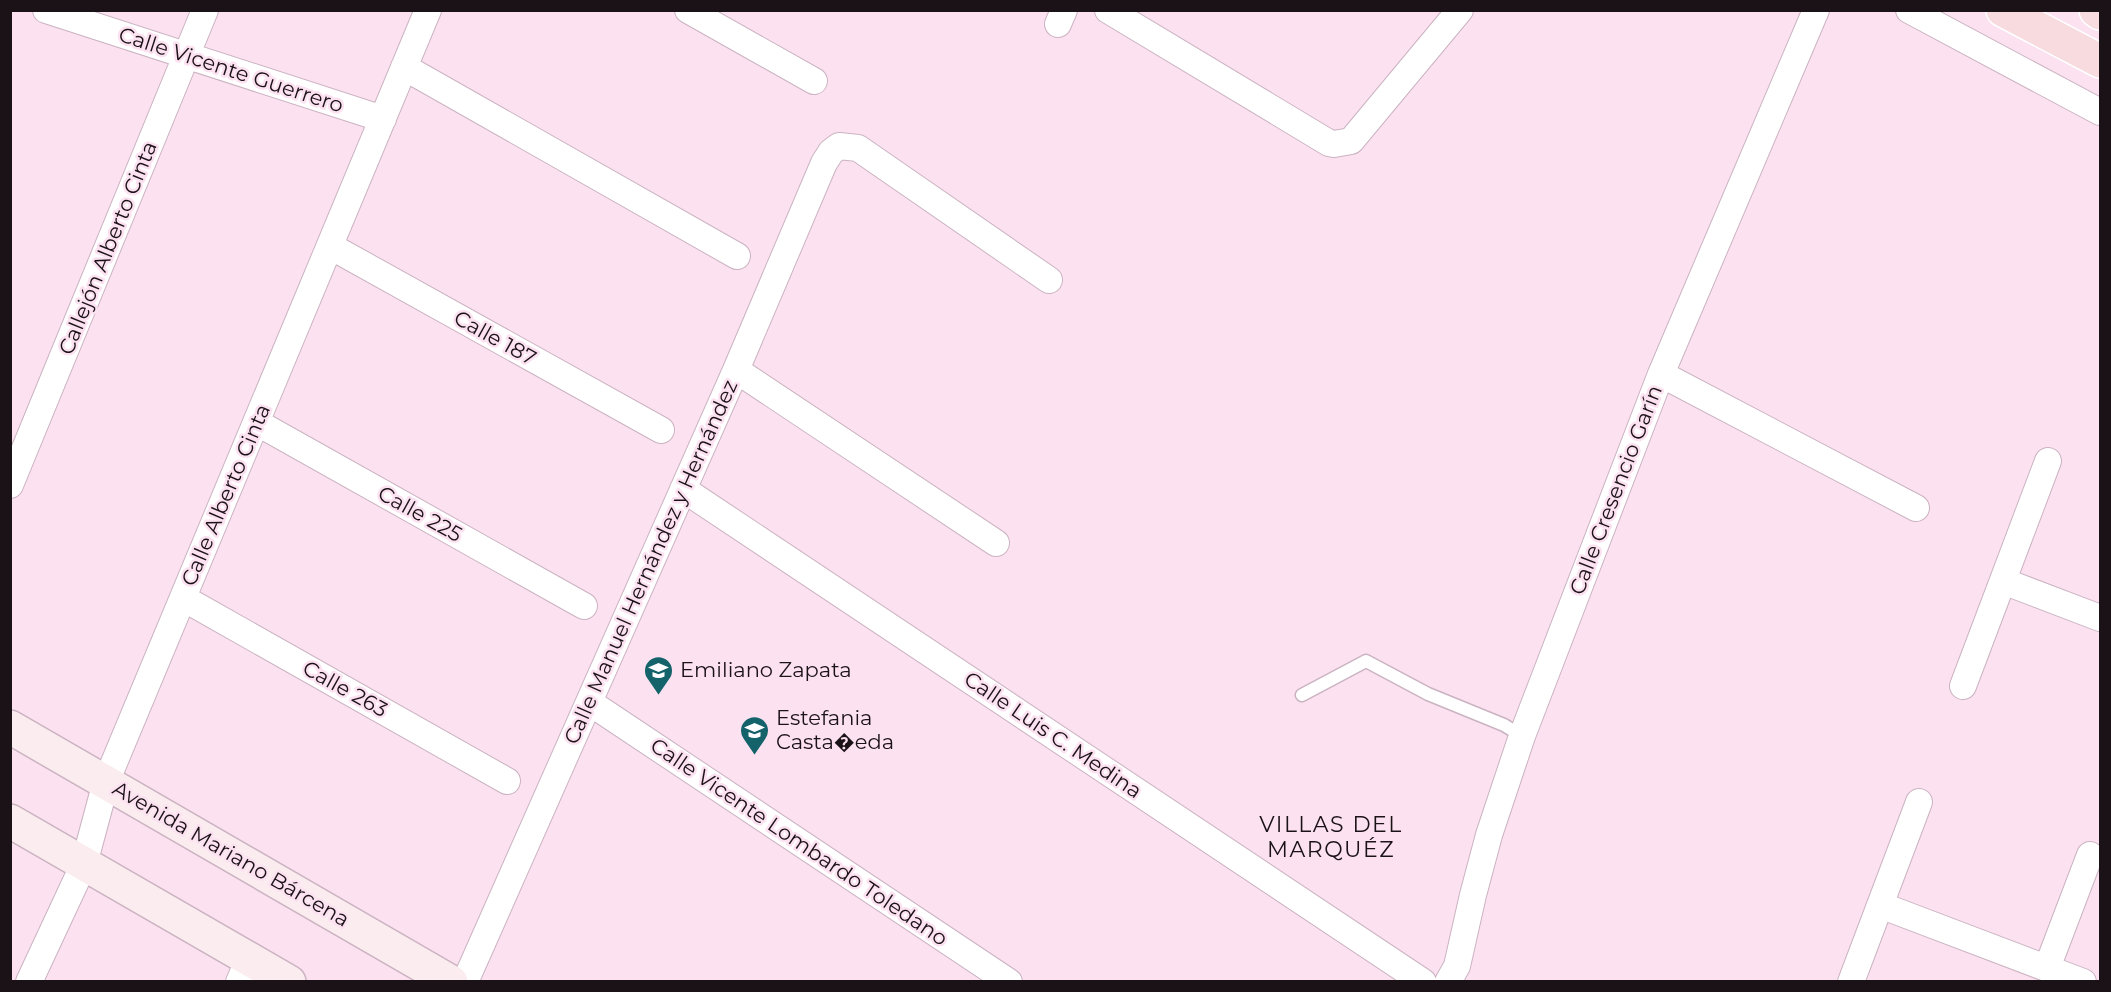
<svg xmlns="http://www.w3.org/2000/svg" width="2111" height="992" viewBox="0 0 2111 992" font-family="Montserrat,sans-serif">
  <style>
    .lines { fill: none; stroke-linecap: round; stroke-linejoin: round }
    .lane-casing { stroke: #cbb3c1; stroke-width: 15 }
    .street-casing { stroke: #cbb3c1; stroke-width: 28 }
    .secondary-casing { stroke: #cbb3c1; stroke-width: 36 }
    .primary-casing { stroke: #fff; stroke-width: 36 }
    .lane { stroke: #fff; stroke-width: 12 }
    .street { stroke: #fff; stroke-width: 26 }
    .secondary { stroke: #fbedef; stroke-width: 33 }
    .primary { stroke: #f7dbdf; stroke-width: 33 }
    .labels { text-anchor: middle; stroke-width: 5; stroke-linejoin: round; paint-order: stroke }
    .street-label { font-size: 21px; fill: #1b1217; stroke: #fce2f1 }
    .poi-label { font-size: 21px; fill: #1b1217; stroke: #fce2f1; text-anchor: start }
    .neighbourhood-label { font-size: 22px; letter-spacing: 1.5px; fill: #1b1217; stroke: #fce2f1 }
  </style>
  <rect width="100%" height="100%" fill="#fce2f1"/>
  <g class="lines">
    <defs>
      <path id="lane" d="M 1302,695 L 1366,661 L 1428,694 L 1504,725 L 1522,736"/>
      <path id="street" d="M 46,10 L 383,119
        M 688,10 L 814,81
        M 1108,10 L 1329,143 L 1334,144 L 1351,141 L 1460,10
        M 1909,10 L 2100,112
        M 1058,24 L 1064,10
        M 404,67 L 737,256
        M 330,246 L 661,430
        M 736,370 L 996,543
        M 1661,374 L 1916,508
        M 256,422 L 584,606
        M 10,485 L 205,10
        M 683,489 L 1423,982
        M 2003,581 L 2100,618
        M 183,598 L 507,781
        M 1963,686 L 2048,461
        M 589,702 L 1009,982
        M 1880,905 L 2083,982
        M 2047,968 L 2090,855
        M 29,982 L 84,864 L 106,782 L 428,10
        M 239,982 L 249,959
        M 465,982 L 736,370 L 824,163 L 831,152 L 839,146 L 858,148 L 1049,280
        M 1448,982 L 1457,966 L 1473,895 L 1489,835 L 1522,736 L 1661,374 L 1816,10
        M 1851,982 L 1919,802"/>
      <path id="secondary" d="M 10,727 L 451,982
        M 10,821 L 289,982"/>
      <path id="primary" d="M 2003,10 L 2100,61
        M 2096,10 L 2100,13"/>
    </defs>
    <!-- lane casing -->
    <use href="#lane" class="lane-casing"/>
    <!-- street casing -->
    <use href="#street" class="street-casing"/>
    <!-- secondary casing -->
    <use href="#secondary" class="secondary-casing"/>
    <!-- primary casing -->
    <use href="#primary" class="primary-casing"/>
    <!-- lane -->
    <use href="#lane" class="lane"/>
    <!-- street -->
    <use href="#street" class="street"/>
    <!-- secondary -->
    <use href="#secondary" class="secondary"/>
    <!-- primary -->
    <use href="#primary" class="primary"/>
  </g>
  <!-- icons -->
  <defs>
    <symbol id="school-pin" viewBox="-11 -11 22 30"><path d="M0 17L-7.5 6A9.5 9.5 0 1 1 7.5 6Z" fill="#14626a" stroke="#fce2f1"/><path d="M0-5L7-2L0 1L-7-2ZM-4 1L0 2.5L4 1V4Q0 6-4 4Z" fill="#fff"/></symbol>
  </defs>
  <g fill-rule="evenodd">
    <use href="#school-pin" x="642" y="654" width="33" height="45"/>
    <use href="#school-pin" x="738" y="714" width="33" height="45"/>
  </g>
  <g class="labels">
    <!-- street labels -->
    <g class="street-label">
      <text transform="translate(231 70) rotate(18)" y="7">Calle Vicente Guerrero</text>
      <text transform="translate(108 248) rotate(-68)" y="7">Callejón Alberto Cinta</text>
      <text transform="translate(495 338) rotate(29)" y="7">Calle 187</text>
      <text transform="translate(1616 490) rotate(-69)" y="7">Calle Cresencio Garín</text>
      <text transform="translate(226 495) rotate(-67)" y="7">Calle Alberto Cinta</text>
      <text transform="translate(420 514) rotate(29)" y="7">Calle 225</text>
      <text transform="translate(651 562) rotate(-66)" y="7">Calle Manuel Hernández y Hernández</text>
      <text transform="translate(345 689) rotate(29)" y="7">Calle 263</text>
      <text transform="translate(1053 735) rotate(34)" y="7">Calle Luis C. Medina</text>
      <text transform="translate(799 842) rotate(34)" y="7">Calle Vicente Lombardo Toledano</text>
      <text transform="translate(231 854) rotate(30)" y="7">Avenida Mariano Bárcena</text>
    </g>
    <!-- poi labels -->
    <g class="poi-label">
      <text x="680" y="677">Emiliano Zapata</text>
      <text x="776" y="725">Estefania<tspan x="776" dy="24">Casta�eda</tspan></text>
    </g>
    <!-- neighbourhood labels -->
    <g class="neighbourhood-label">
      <text x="1331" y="832">VILLAS DEL<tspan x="1331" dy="25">MARQUÉZ</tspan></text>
    </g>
  </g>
  <!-- border -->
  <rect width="2111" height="992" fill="none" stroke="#1b1217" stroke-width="24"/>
</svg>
